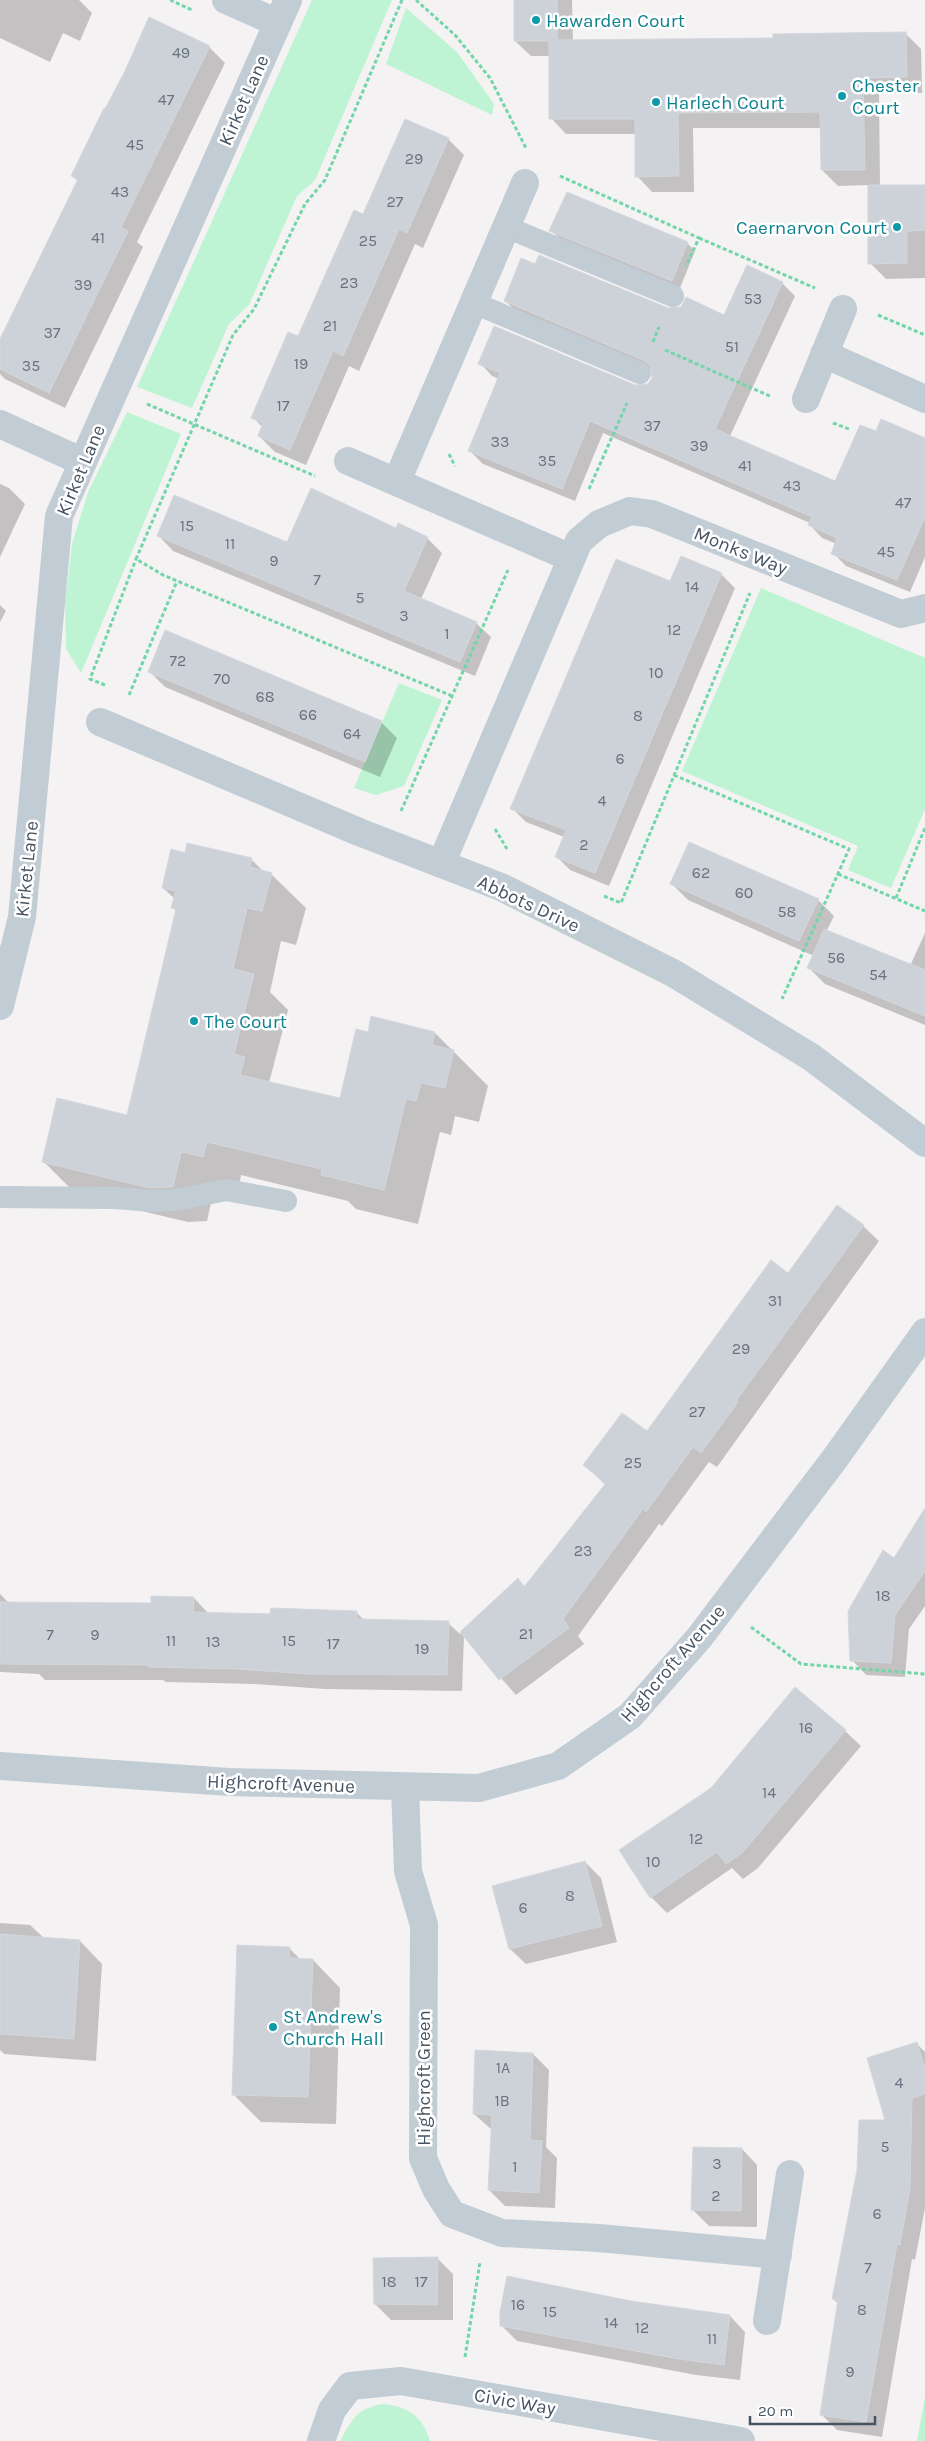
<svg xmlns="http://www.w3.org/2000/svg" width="925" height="2441" viewBox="0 0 925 2441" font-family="Karla,sans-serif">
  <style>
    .green { fill: #bef4d4 }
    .shadow { fill: #0003 }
    .building { fill: #cdd1d8; stroke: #d5d7de }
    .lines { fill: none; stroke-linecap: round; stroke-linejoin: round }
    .path { stroke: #72d6a8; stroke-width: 3; stroke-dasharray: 4 2.5; stroke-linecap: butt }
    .lane { stroke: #c1ccd4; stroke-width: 22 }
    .street { stroke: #c1ccd4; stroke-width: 28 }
    .culture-dot { fill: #0f9aa8; stroke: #fff; stroke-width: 2 }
    .labels { text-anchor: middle; stroke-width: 5; stroke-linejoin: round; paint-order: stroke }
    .number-label { font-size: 16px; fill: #687380 }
    .culture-label { font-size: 19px; fill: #0d838f; stroke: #fff; text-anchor: start }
    .street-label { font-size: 19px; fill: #475462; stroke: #fff }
  </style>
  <rect width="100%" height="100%" fill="#f4f2f2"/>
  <!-- green -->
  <path class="green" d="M 312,0 L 392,0 L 315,180 L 297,196 L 249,305 L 229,324 L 192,408 L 137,387 Z
    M 406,8 L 457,52 L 494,104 L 492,115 L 386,64 Z
    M 127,412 L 181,434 L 81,673 L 66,649 L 65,604 L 72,544 L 88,492 Z
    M 761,588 L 925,658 L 925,809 L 891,888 L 848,870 L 858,846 L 682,771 Z
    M 399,683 L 442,700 L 404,786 L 376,795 L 354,788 Z
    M 925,2397 L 925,2441 L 917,2441 Z
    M 381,2404 C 406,2405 423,2416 430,2441 L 340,2441 C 352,2420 355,2410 381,2404 Z"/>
  <!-- shadow -->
  <path class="shadow" d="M 0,0 L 79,0 L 92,13 L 80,41 L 63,33 L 50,62 L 0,38 Z
    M 515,0 L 572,0 L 573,42 L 774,39 L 906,34 L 921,49 L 922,93 L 879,93 L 880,187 L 925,186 L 925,278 L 886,279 L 870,263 L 869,185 L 838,186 L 822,170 L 822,128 L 693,128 L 694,192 L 652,192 L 637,176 L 636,134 L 566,134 L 551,118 L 550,56 L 531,56 L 515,41 Z
    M 209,47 L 225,63 L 137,242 L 143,247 L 65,408 L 5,379 L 0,374 L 0,342 L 78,181 L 72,175 Z
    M 448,139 L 464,155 L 423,248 L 415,244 L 359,371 L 349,366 L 306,465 L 275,452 L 259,436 L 263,428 L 253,417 L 299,338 L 364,215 Z
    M 551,230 L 687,243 L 695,251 L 680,288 L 559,238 Z
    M 782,283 L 795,296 L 730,436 L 836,482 L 877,433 L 925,439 L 925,557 L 910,592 L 846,566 L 833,553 L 837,544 L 822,538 L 810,525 L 810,523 L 603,433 L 575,501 L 483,464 L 470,451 L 499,379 L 492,376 L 480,363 L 635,386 L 648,385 L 653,379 L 654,371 L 518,314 L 506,301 L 668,309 L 724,316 Z
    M 0,484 L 9,488 L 25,504 L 0,557 Z
    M 396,529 L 427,538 L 442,553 L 421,599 L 476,623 L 491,637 L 475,676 L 173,551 L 159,536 L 287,543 Z
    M 721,574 L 735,588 L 609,886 L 570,870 L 556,856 L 564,837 L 526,822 L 512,808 L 671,583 Z
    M 0,605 L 6,611 L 0,622 Z
    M 149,671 L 381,722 L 397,738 L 380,777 L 165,687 Z
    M 186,854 L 251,859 L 264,872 L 271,874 L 306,908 L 296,945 L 281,941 L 270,992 L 288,1010 L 269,1083 L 341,1100 L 369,1034 L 435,1033 L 488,1086 L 479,1122 L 455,1116 L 451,1135 L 440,1132 L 418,1224 L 356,1209 L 348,1201 L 241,1175 L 238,1191 L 215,1185 L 207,1221 L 188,1222 L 78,1196 L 44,1162 L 128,1116 L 177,912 L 173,908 L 175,899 L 163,888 Z
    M 672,884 L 818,900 L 834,916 L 826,932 L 910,966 L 925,933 L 925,1025 L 825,984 L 809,968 L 814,956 L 688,900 Z
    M 863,1226 L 879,1241 L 717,1467 L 709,1462 L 662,1526 L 659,1524 L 578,1636 L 584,1644 L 516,1695 L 464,1636 L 462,1691 L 325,1689 L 255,1684 L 166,1682 L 163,1680 L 45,1680 L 39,1674 L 0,1672 L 0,1594 L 10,1604 L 152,1604 L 194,1598 L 209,1614 L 357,1613 L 365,1621 L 448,1623 L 460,1634 L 518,1580 L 526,1587 L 606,1485 L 584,1465 L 648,1433 L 789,1274 Z
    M 925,1510 L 925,1606 L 909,1629 L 905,1677 L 866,1675 L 852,1660 L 895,1560 Z
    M 845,1731 L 861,1746 L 758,1868 L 743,1879 L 732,1868 L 667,1913 L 651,1897 Z
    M 585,1862 L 601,1878 L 617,1942 L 526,1964 L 510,1949 Z
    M 0,1923 L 30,1925 L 44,1938 L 80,1941 L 102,1964 L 96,2061 L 4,2054 L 0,2050 Z
    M 289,1948 L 301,1960 L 313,1960 L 340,1988 L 336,2124 L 261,2122 L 233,2094 Z
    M 917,2044 L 925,2052 L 925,2208 L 915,2260 L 912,2259 L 882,2437 L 837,2430 L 821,2414 L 839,2304 L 833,2299 L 858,2170 L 887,2122 Z
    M 533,2054 L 549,2070 L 546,2147 L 557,2158 L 555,2208 L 505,2206 L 489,2190 L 492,2130 L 474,2114 Z
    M 742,2149 L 757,2165 L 757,2227 L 709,2226 L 693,2210 Z
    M 437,2258 L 453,2274 L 453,2320 L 391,2320 L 375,2304 Z
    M 631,2302 L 730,2316 L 745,2332 L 740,2380 L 696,2375 L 517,2341 L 501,2325 Z"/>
  <!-- building -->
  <path class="building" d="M 514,0 L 557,0 L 557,40 L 773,38 L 773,34 L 906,32 L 907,77 L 863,78 L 865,170 L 821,170 L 820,112 L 678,113 L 679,176 L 635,177 L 635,119 L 549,119 L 549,41 L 514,41 Z
    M 149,17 L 210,46 L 121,227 L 128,231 L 49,393 L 0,369 L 0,339 L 78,179 L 71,176 L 104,108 L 105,109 L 124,73 Z
    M 405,119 L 449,138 L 407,233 L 399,229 L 343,356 L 333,351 L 290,450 L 258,436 L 263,423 L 251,418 L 288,332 L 298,336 L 354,210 L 363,214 Z
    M 868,185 L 925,185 L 925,230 L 907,231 L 907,263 L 868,264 Z
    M 567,192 L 688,242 L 672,281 L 549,231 Z
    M 539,255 L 668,308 L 681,307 L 686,297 L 724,315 L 747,265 L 783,282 L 715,429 L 835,481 L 860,425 L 876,431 L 881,419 L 925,438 L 925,517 L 897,580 L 831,554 L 837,538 L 808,525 L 812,517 L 590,421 L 562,489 L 468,451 L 500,373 L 478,364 L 494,326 L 635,385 L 648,384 L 652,378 L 651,366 L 645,361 L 504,301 L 521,258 L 535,264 Z
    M 311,488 L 396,528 L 398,523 L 428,537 L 404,591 L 477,622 L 460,662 L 157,536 L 174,495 L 287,542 Z
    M 681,556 L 722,573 L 595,873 L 555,857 L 566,830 L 510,809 L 616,559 L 670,581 Z
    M 165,630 L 382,721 L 365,762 L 148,672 Z
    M 689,842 L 819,899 L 799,941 L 670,884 Z
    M 187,843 L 252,858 L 250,867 L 272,873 L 262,911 L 247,908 L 233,969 L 254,974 L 234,1054 L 245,1057 L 240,1075 L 340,1098 L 356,1029 L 368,1032 L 371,1016 L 435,1032 L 432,1045 L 454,1050 L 445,1088 L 421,1083 L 416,1101 L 406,1099 L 384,1190 L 321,1175 L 322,1169 L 207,1142 L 203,1157 L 181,1152 L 173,1187 L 149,1188 L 42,1162 L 57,1098 L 127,1115 L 176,909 L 171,908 L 176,891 L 162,888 L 171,849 L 185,853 Z
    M 824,929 L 925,970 L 925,1016 L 807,968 Z
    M 837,1205 L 864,1225 L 736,1401 L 738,1402 L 701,1453 L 693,1447 L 646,1512 L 643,1509 L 563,1619 L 569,1628 L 499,1680 L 460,1632 L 518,1578 L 524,1587 L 606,1483 L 583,1465 L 622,1413 L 647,1431 L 771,1260 L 788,1273 Z
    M 925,1508 L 925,1571 L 895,1615 L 891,1663 L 850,1661 L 848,1611 L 883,1550 L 894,1558 Z
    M 151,1596 L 194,1597 L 193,1612 L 270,1614 L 271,1608 L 357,1611 L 357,1619 L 449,1621 L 447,1675 L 308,1674 L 238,1669 L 149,1667 L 149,1665 L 0,1664 L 0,1602 L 151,1603 Z
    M 795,1687 L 846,1730 L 742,1853 L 726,1864 L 717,1852 L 650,1898 L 619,1850 L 711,1788 Z
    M 585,1861 L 602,1926 L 509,1949 L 492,1886 Z
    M 0,1934 L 80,1940 L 74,2039 L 0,2034 Z
    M 237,1945 L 290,1947 L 289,1958 L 313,1959 L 308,2097 L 232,2095 Z
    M 917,2042 L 925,2069 L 925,2094 L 912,2098 L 910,2188 L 900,2245 L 897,2244 L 866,2422 L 820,2415 L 838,2300 L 832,2299 L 857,2170 L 859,2120 L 885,2120 L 867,2058 Z
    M 475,2050 L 533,2053 L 530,2140 L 542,2141 L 539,2193 L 488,2190 L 492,2115 L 473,2114 Z
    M 693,2147 L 742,2148 L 741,2211 L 691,2210 Z
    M 438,2257 L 437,2305 L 374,2304 L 373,2258 Z
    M 507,2276 L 631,2301 L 730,2315 L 724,2365 L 679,2359 L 500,2326 L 500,2312 Z"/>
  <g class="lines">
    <!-- path -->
    <path class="path" d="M 170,0 L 192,10
      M 402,0 L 325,180 L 305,204 L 254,309 L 233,335 L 136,559 L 163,575 L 452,696
      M 416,0 L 455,35 L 490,78 L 526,148
      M 560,176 L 699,238 L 686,266
      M 699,238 L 815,288
      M 878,315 L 925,335
      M 653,342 L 659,327
      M 665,350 L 772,397
      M 147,404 L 315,476
      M 833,423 L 849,429
      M 449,454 L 455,466
      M 589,489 L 627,403
      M 105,685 L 90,679 L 136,559
      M 129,695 L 177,581
      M 674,775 L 849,849 L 782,999
      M 401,811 L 508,570
      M 495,829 L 507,849
      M 838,874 L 925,911
      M 604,896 L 621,903 L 750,593
      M 896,898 L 925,828
      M 751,1627 L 801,1664 L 925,1674
      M 465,2357 L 480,2262"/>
    <!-- lane -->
    <path class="lane" d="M 506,227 L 673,296
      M 474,303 L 640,373
      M 0,1197 L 115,1198 L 153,1201 L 176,1200 L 226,1190 L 286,1201"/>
    <!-- street -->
    <path class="street" d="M 226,0 L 278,23
      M 824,354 L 925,399
      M 806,399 L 843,309
      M 0,424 L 83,462
      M 348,461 L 571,558
      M 397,481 L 525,183
      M 100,722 L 359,832 L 501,887 L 673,973 L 811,1057 L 925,1143
      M 441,864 L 579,541 L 599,524 L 630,511 L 652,514 L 901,614 L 925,608
      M 0,1006 L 22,917 L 59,516 L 288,0
      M 0,1766 L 229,1782 L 479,1788 L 558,1766 L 630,1716 L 699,1638 L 836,1457 L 925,1332
      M 405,1787 L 408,1871 L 424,1925 L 423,2158 L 436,2189 L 452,2214 L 502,2233 L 599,2238 L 778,2255
      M 767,2321 L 790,2174
      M 321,2441 L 332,2410 L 350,2386 L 401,2381 L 741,2441"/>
  </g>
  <!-- markers -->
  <g class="culture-dot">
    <circle cx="536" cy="20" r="5"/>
    <circle cx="842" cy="96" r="5"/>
    <circle cx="656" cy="102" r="5"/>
    <circle cx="897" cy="227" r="5"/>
    <circle cx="194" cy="1021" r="5"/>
    <circle cx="273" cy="2027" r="5"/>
  </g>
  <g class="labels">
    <!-- number labels -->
    <g class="number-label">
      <text x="181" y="58">49</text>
      <text x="166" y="105">47</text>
      <text x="135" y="150">45</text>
      <text x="414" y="164">29</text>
      <text x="120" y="197">43</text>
      <text x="395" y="207">27</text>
      <text x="98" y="243">41</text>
      <text x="368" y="246">25</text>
      <text x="349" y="288">23</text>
      <text x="83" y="290">39</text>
      <text x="753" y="304">53</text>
      <text x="330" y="331">21</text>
      <text x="52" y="338">37</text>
      <text x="732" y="352">51</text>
      <text x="301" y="369">19</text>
      <text x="31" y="371">35</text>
      <text x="283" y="411">17</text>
      <text x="652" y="431">37</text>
      <text x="500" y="447">33</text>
      <text x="699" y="451">39</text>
      <text x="547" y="466">35</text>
      <text x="745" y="471">41</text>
      <text x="792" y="491">43</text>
      <text x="903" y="508">47</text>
      <text x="187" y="531">15</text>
      <text x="230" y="549">11</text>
      <text x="886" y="557">45</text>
      <text x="274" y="566">9</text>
      <text x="317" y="585">7</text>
      <text x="692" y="592">14</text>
      <text x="360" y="603">5</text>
      <text x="404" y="621">3</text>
      <text x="674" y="635">12</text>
      <text x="447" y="639">1</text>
      <text x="178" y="666">72</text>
      <text x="656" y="678">10</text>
      <text x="222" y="684">70</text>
      <text x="265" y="702">68</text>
      <text x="308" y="720">66</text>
      <text x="638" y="721">8</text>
      <text x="352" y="739">64</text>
      <text x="620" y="764">6</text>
      <text x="602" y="806">4</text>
      <text x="584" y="850">2</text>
      <text x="701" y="878">62</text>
      <text x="744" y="898">60</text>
      <text x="787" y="917">58</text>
      <text x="836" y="963">56</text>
      <text x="878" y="980">54</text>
      <text x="775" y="1306">31</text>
      <text x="741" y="1354">29</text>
      <text x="697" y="1417">27</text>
      <text x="633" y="1468">25</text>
      <text x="583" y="1556">23</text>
      <text x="883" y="1601">18</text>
      <text x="526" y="1639">21</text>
      <text x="50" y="1640">7</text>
      <text x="95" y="1640">9</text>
      <text x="171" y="1646">11</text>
      <text x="289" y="1646">15</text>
      <text x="213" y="1647">13</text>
      <text x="333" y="1649">17</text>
      <text x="422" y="1654">19</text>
      <text x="806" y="1733">16</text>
      <text x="769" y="1798">14</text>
      <text x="696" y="1844">12</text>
      <text x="653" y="1867">10</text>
      <text x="570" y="1901">8</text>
      <text x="523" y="1913">6</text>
      <text x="503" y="2073">1A</text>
      <text x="899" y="2088">4</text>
      <text x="502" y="2106">1B</text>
      <text x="885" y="2152">5</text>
      <text x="717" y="2169">3</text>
      <text x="515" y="2172">1</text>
      <text x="716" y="2201">2</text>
      <text x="877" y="2219">6</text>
      <text x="868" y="2273">7</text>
      <text x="389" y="2287">18</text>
      <text x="421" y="2287">17</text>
      <text x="518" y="2310">16</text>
      <text x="862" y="2315">8</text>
      <text x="550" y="2317">15</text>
      <text x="611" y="2328">14</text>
      <text x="642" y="2333">12</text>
      <text x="712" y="2344">11</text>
      <text x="850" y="2377">9</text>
    </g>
    <!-- culture labels -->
    <g class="culture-label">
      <text x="546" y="27">Hawarden Court</text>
      <text x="852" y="92">Chester<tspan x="852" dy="22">Court</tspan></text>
      <text x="666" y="109">Harlech Court</text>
      <text x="887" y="234" text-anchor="end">Caernarvon Court</text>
      <text x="204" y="1028">The Court</text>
      <text x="283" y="2023">St Andrew's<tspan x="283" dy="22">Church Hall</tspan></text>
    </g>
    <!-- street labels -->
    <g class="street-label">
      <text transform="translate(243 100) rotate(-66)" y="7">Kirket Lane</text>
      <text transform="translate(80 470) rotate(-67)" y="7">Kirket Lane</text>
      <text transform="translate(741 550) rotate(22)" y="7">Monks Way</text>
      <text transform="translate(26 869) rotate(-84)" y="7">Kirket Lane</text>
      <text transform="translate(529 903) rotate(25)" y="7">Abbots Drive</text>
      <text transform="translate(672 1663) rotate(-49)" y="7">Highcroft Avenue</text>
      <text transform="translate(281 1783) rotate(2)" y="7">Highcroft Avenue</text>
      <text transform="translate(423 2078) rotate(-90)" y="7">Highcroft Green</text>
      <text transform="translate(515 2401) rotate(10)" y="7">Civic Way</text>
    </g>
  </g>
  <!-- scale -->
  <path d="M750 2416v8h125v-8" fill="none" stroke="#475462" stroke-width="2.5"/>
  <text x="758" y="2416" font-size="15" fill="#475462" stroke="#ffffff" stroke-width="4" paint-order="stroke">20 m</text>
</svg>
